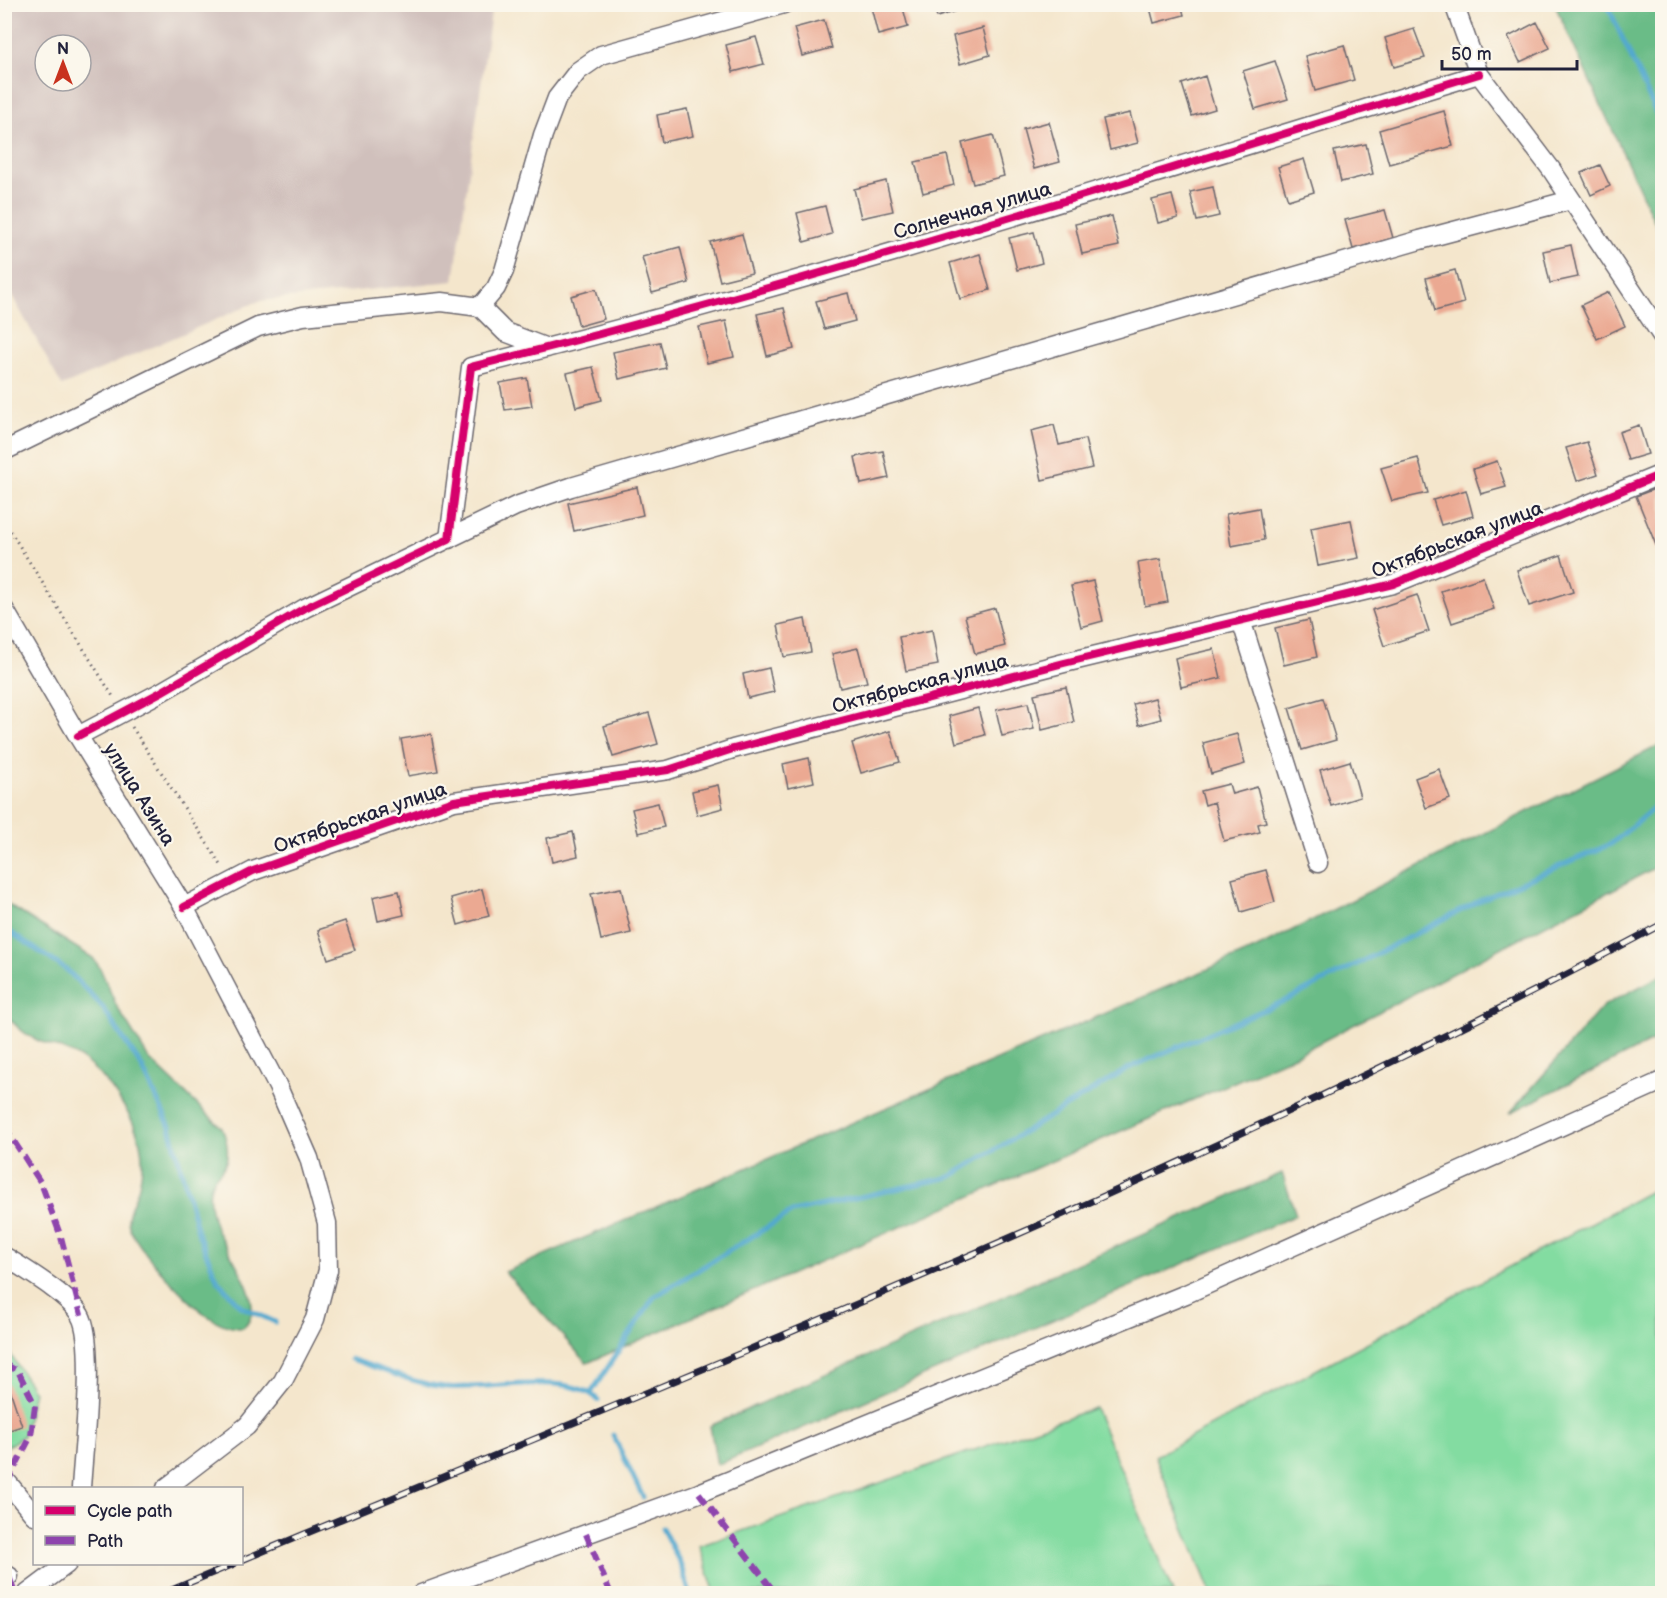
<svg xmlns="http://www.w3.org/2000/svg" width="1667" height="1598" viewBox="0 0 1667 1598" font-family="'Balsamiq Sans',sans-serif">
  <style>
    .industrial { fill: #d0c0bc; fill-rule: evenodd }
    .green { fill: #83dca1; stroke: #527f6e; stroke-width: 1.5 }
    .forest { fill: #6abc87; stroke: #466f61; stroke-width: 1.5 }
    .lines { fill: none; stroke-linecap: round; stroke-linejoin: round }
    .stream { stroke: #52a9cf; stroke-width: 5 }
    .building { fill: #eba992 }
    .minor-casing { stroke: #6c676e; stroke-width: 21 }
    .path { stroke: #6c676e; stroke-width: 3; stroke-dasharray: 1.5 4.5; stroke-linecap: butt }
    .minor { stroke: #fff; stroke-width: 18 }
    .rail-casing { stroke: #22223b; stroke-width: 7 }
    .rail { stroke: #fbf7ec; stroke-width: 4.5; stroke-dasharray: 14; stroke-linecap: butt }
    .quiet { stroke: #8e44ad; stroke-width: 6; stroke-dasharray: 12 6; stroke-linecap: butt }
    .cycleway-casing { stroke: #fbf7ec; stroke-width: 11 }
    .cycleway { stroke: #d6006c; stroke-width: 8 }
    .labels { text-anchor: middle; stroke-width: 4.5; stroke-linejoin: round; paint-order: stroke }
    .street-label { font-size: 20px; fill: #22223b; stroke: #fbf7ec }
  </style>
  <rect width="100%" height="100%" fill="#fbf7ec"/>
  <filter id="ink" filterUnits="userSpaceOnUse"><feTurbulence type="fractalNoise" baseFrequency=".0167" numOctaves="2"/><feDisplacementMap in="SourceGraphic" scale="12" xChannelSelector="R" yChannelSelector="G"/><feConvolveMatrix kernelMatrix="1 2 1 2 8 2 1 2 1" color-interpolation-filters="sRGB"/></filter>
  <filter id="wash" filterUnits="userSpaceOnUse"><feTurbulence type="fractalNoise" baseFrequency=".008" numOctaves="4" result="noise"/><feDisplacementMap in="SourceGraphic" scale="24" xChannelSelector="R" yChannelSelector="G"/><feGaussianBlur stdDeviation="1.35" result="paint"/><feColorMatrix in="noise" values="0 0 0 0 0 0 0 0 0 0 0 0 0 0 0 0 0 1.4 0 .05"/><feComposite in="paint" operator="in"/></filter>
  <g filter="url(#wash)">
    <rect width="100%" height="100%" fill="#f4e6cc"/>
    <!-- industrial -->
    <path class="industrial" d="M 4,5 L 492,5 L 454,281 L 259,301 L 62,386 L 5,283 ZM 45,45 L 81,45 L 81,81 L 45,81 Z"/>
    <!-- green -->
    <path class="green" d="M 1662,1185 L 1662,1593 L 1211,1593 L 1155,1456 Z
      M 4,1344 L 34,1392 L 23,1436 L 5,1448 Z
      M 1095,1408 L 1173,1593 L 715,1593 L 699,1546 Z"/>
    <!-- forest -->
    <path class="forest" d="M 1555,5 L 1662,5 L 1662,238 Z
      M 1662,744 L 1662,864 L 1294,1056 L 587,1363 L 505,1272 L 1257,948 Z
      M 4,902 L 93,958 L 100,968 L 117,1007 L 149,1059 L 222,1128 C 227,1140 231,1155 223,1168 C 220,1173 214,1177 212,1183 C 206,1195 212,1216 216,1228 C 226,1252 271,1305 243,1328 C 229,1329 216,1322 205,1314 C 188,1302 127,1240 128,1220 C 128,1210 135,1199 138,1189 C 148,1154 139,1128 119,1099 C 110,1085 96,1069 82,1059 C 49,1039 33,1049 5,1013 Z
      M 1662,975 L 1662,1036 L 1510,1113 L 1603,1006 Z
      M 1282,1173 L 1296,1215 L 717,1465 L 710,1426 Z"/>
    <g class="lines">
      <!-- stream -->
      <path class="stream" d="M 1607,4 L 1662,126
        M 4,928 L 67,970 L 101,1005 L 142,1067 L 170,1127 L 199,1236 L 218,1281 L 242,1307 L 275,1322
        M 351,1359 C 381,1369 413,1383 444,1387 C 484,1391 570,1370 598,1400
        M 591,1393 L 654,1297 L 792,1212 L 950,1177 L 1131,1067 L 1289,999 L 1483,899 L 1611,844 L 1662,801
        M 613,1435 L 643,1497
        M 662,1528 L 680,1563 L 690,1594"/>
    </g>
    <g id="blocks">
      <!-- building -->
      <path class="building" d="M 881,4 L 902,4 L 908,27 L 878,35 L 871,7 Z
        M 933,4 L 969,4 L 969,7 L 937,17 Z
        M 990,4 L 1016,4 L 1016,5 L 992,11 Z
        M 1149,4 L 1181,4 L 1184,15 L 1154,23 Z
        M 824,20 L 832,48 L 802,56 L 794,28 Z
        M 1537,22 L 1550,48 L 1520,62 L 1508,37 Z
        M 983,28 L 990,55 L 960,64 L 953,36 Z
        M 1414,29 L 1425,58 L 1394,67 L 1385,38 Z
        M 756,37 L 764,64 L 733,72 L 726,45 Z
        M 1344,45 L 1354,80 L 1315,91 L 1305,56 Z
        M 1275,61 L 1288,99 L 1255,109 L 1243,71 Z
        M 1205,76 L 1215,109 L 1192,116 L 1182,84 Z
        M 687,109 L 693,136 L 662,142 L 657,115 Z
        M 1444,111 L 1453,146 L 1389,164 L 1379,130 Z
        M 1130,113 L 1138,143 L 1110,150 L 1103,119 Z
        M 1049,122 L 1060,162 L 1034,169 L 1023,129 Z
        M 993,135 L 1004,176 L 973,184 L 962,143 Z
        M 1366,144 L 1373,174 L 1341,182 L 1334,151 Z
        M 947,155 L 954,185 L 923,193 L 915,162 Z
        M 1304,159 L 1314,192 L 1288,200 L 1278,167 Z
        M 1600,165 L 1610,186 L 1591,195 L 1581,173 Z
        M 886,181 L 893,211 L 861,218 L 854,189 Z
        M 1213,187 L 1219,216 L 1197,221 L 1190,192 Z
        M 1172,195 L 1178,218 L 1158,223 L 1152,200 Z
        M 825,206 L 832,234 L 804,242 L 797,213 Z
        M 1385,210 L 1393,238 L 1353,249 L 1345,220 Z
        M 1112,216 L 1119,246 L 1082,254 L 1075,224 Z
        M 1034,232 L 1042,263 L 1017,270 L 1009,238 Z
        M 742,234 L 752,273 L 720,281 L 710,242 Z
        M 1571,245 L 1578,277 L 1550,283 L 1543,251 Z
        M 680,247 L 689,283 L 652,293 L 642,257 Z
        M 980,254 L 990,290 L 960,299 L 950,263 Z
        M 1455,270 L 1464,303 L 1435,311 L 1426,278 Z
        M 596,289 L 604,319 L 579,326 L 571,296 Z
        M 1609,292 L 1625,326 L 1597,339 L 1581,305 Z
        M 848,293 L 855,321 L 824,329 L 816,301 Z
        M 784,308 L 794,349 L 767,356 L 757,314 Z
        M 726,321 L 734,357 L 707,363 L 699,327 Z
        M 660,342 L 666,368 L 619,379 L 613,352 Z
        M 593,367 L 602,400 L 576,407 L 567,373 Z
        M 527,378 L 532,406 L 505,410 L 500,383 Z
        M 1054,425 L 1059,445 L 1085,439 L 1092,468 L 1042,480 L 1031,431 Z
        M 1639,425 L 1648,454 L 1628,460 L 1619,432 Z
        M 1587,442 L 1598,474 L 1577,481 L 1566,448 Z
        M 883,451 L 889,478 L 861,484 L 855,457 Z
        M 1418,458 L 1428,493 L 1392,501 L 1381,468 Z
        M 1497,461 L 1506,487 L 1481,494 L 1473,469 Z
        M 637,487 L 643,515 L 574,531 L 568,503 Z
        M 1660,487 L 1662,493 L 1662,560 L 1636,496 Z
        M 1466,490 L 1473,516 L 1441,525 L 1433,500 Z
        M 1259,508 L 1264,540 L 1231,546 L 1226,514 Z
        M 1351,520 L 1359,558 L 1318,566 L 1311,528 Z
        M 1561,555 L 1573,592 L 1529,606 L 1517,570 Z
        M 1160,559 L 1168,602 L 1145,606 L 1138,563 Z
        M 1483,577 L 1494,609 L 1452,623 L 1441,591 Z
        M 1093,581 L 1103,621 L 1081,627 L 1071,586 Z
        M 1417,595 L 1429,631 L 1384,646 L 1372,610 Z
        M 995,608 L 1005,646 L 975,654 L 965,616 Z
        M 805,619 L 811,652 L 784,657 L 778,625 Z
        M 1309,620 L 1317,657 L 1284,665 L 1275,628 Z
        M 932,630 L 938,665 L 906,671 L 899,637 Z
        M 858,648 L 867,682 L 840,688 L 832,654 Z
        M 1214,649 L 1221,678 L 1181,687 L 1175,658 Z
        M 769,668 L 774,692 L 748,698 L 743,674 Z
        M 1066,687 L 1074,722 L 1042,730 L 1034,694 Z
        M 1155,698 L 1161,719 L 1139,725 L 1133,704 Z
        M 1323,698 L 1336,740 L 1302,750 L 1289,708 Z
        M 1028,703 L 1034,729 L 1002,736 L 996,710 Z
        M 978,708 L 985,735 L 956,743 L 949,716 Z
        M 649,713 L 658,744 L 613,757 L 604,726 Z
        M 890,731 L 900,762 L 861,773 L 852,743 Z
        M 431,734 L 438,771 L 408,776 L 401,739 Z
        M 1237,734 L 1245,764 L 1211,774 L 1203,743 Z
        M 809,758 L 814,782 L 788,788 L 783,764 Z
        M 1350,761 L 1360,797 L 1331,806 L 1320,770 Z
        M 1439,769 L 1450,799 L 1426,808 L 1415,778 Z
        M 1229,784 L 1232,794 L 1257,787 L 1266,822 L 1258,824 L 1260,832 L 1224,841 L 1214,802 L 1205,805 L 1201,791 Z
        M 718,785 L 723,808 L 697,815 L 692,791 Z
        M 658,803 L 664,827 L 638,833 L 632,809 Z
        M 573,832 L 578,856 L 552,862 L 547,838 Z
        M 1266,870 L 1275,902 L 1241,912 L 1232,879 Z
        M 621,888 L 631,933 L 601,940 L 591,894 Z
        M 482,889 L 489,916 L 458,925 L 451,898 Z
        M 399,891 L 404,915 L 378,921 L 373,897 Z
        M 345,921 L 355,950 L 328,959 L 318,930 Z
        M 8,1384 L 22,1426 L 4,1432 L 4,1385 Z"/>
    </g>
  </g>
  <g filter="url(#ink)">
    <use href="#blocks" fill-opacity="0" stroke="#6c676e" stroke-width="1.5"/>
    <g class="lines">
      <defs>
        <path id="minor" d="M 1454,4 L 1479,74 L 1551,169 L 1662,336
          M 480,307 L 496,288 L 504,271 L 543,135 L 557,98 L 578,71 L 601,55 L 784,4
          M 4,451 L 258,327 L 303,316 L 442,302 L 480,307 L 505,332 L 547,348
          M 449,539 L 471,367 C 811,283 1145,176 1479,74
          M 4,609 L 78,736 L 184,907 L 278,1087 L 309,1158 L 327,1223 L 328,1270 L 315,1319 L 283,1381 L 247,1426 L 166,1488
          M 1241,620 L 1318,863
          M 78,736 L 161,692 L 305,608 L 516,506 L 571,487 L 1420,240 L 1571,200
          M 184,907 L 253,871 L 454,801 L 668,770 L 733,749 L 1064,663 L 1393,584 L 1662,474
          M 4,1256 C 24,1269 69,1295 80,1315 C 96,1341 83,1454 81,1488
          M 7,1482 L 34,1515
          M 4,1576 L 9,1576
          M 27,1594 L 67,1564
          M 421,1594 L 699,1493 L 1186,1294 L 1662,1081"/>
      </defs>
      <!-- minor casing -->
      <use href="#minor" class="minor-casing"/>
      <!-- path -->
      <path class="path" d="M 4,521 L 114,698
        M 132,727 L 223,868"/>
      <!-- minor -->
      <use href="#minor" class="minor"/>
      <defs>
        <path id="rail" d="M 242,1560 C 721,1361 1204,1170 1662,924
          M 162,1594 L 234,1564"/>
      </defs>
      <!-- rail casing -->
      <use href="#rail" class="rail-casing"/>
      <!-- rail -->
      <use href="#rail" class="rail"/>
      <!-- quiet -->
      <path class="quiet" d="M 4,1126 L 41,1183 L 61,1237 L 81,1315
        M 4,1364 L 18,1371 L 35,1405 L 31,1436 L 4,1489
        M 699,1493 L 776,1594
        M 586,1534 L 611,1594
        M 4,1561 L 15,1594"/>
      <defs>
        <path id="cycleway" d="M 78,736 L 161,692 L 305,608 L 449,539 L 471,367 C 811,283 1145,176 1479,74
          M 184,907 L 253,871 L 454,801 L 668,770 L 733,749 L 1064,663 L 1393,584 L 1662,474"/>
      </defs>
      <!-- cycleway casing -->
      <use href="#cycleway" class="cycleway-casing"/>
      <!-- cycleway -->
      <use href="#cycleway" class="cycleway"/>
    </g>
  </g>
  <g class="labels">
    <!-- street labels -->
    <g class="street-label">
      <text transform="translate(972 210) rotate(-16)" y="7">Солнечная улица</text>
      <text transform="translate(1457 539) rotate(-21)" y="7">Октябрьская улица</text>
      <text transform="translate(920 683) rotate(-15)" y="7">Октябрьская улица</text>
      <text transform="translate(140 794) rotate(58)" y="7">улица Азина</text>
      <text transform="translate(360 817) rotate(-19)" y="7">Октябрьская улица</text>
    </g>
  </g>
  <!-- margin -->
  <rect width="1667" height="1598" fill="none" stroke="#fbf7ec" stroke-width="24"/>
  <!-- legend -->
  <rect x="33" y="1487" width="210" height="78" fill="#fbf7ec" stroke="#a4a2a5" stroke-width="1.5"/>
  <rect x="45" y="1506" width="30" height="9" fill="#d6006c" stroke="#a4a2a5" stroke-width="1.5"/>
  <text x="87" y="1517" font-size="18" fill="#22223b">Cycle path</text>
  <rect x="45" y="1536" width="30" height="9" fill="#8e44ad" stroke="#a4a2a5" stroke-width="1.5"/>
  <text x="87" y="1547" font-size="18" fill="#22223b">Path</text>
  <!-- north arrow -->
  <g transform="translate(63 63)"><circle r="28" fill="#fbf7ec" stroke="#a4a2a5" stroke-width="1.5"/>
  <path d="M0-4.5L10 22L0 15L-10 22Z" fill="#c8321e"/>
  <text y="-9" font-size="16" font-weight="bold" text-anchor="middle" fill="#22223b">N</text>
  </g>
  <!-- scale -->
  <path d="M1442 60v9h135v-9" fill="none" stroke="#22223b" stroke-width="3"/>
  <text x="1451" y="60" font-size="18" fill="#22223b" stroke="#fbf7ec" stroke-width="4.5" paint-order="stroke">50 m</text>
</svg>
